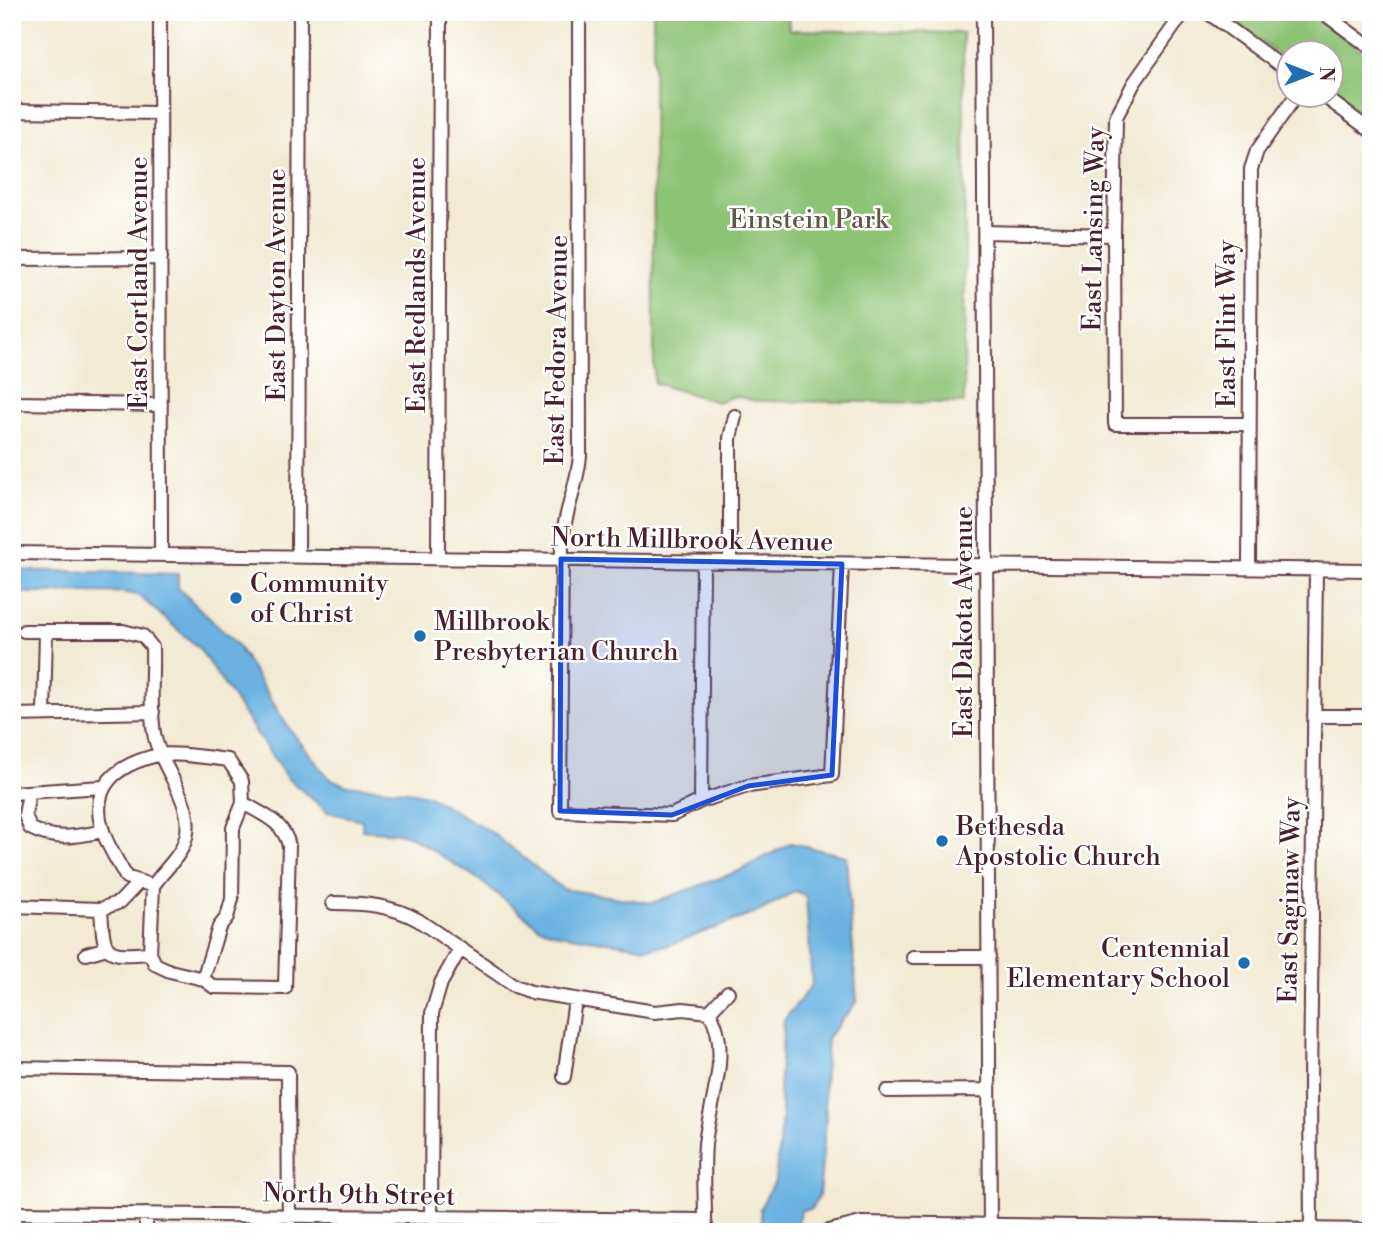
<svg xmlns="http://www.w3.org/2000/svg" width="1383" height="1244" viewBox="0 0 1383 1244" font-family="'Libre Bodoni',serif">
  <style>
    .green { fill: #8dc375; stroke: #6c7150; stroke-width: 2 }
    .water { fill: #69b2e1; stroke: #5a6886; stroke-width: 2 }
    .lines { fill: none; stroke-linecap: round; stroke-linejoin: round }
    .minor-casing { stroke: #633d44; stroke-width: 16 }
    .minor { stroke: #fff; stroke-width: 12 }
    .marked { fill: #1d4ed8; fill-opacity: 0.2; stroke: #1d4ed8; stroke-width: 5; stroke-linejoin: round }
    .poi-dot { fill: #1f6fb2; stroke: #fff; stroke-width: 2.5 }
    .labels { text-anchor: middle; stroke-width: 5; stroke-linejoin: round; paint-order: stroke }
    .park-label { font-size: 26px; fill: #615845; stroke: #fff }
    .street-label { font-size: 26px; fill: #4a1f2b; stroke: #fff }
    .poi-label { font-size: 26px; fill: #4a1f2b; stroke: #fff; text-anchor: start }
  </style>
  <rect width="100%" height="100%" fill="#fff"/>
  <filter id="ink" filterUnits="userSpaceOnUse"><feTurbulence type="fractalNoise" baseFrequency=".0143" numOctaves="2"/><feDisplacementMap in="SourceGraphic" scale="14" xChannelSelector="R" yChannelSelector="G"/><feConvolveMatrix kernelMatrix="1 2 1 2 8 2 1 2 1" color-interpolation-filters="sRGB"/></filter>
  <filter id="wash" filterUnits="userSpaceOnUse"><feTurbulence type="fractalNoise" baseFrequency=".00686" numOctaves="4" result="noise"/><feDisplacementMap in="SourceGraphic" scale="28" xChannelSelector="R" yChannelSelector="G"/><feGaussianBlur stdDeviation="1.57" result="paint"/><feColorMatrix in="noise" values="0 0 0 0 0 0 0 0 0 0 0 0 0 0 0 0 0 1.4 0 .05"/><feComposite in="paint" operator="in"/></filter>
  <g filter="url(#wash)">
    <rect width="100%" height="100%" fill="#f2ead3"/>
    <!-- green -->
    <path class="green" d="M 653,12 L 788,12 L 789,30 L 963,33 L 965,191 L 964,403 L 756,401 L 735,396 L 717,402 L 654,383 Z
      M 1221,12 L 1309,12 L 1371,57 L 1371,121 L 1331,92 L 1330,52 L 1288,52 L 1288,62 Z"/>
    <!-- water -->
    <path class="water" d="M 12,570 L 178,574 L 178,588 L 237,645 L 290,730 L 329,778 L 345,785 L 407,791 L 427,795 L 491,832 L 563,889 L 652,903 L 739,871 L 791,843 L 846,856 L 857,1002 L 827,1038 L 824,1089 L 826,1119 L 819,1196 L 811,1209 L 801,1210 L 796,1232 L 763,1232 L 760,1208 L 775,1181 L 782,1118 L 779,1088 L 784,1020 L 812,985 L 806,897 L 796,891 L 758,912 L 669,945 L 647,948 L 559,934 L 539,927 L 478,879 L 411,837 L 399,833 L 362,830 L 362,820 L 328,812 L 287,778 L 199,648 L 138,595 L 120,592 L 12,593 Z"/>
  </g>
  <g filter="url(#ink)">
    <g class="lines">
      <defs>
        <path id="minor" d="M 160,12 L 161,554
          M 579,12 L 580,455 C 578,484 565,511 562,540 L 560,811 L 672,815 L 701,801 L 748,786 L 832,775 L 842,564
          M 983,12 L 990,1232
          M 1184,12 L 1134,83 L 1116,117 L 1114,235 L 1115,424 L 1249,424
          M 1207,12 L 1288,71
          M 1322,12 L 1371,48
          M 1321,94 L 1371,131
          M 12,111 L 160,113
          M 985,232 L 1114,235
          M 12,259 L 161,258
          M 12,403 L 161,405
          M 12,553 L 1371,570
          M 298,557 L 300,12
          M 438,558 L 440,12
          M 730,562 L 730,438 L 735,416
          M 1249,568 L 1251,169 L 1257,151 L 1297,94
          M 24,631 L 123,631 L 143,636 L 152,647 C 153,673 149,713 155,738 C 163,774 202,809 182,848 C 174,863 162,872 153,886 L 150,953 L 155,964 L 170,971 L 203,979 L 214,987 L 285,988 L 289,846 C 284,822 264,815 243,803
          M 44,714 L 46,631
          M 12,715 L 153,712
          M 1314,716 L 1371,716
          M 12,793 L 102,787
          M 29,793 L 25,815 L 30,828 C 54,841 76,837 103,831
          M 701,801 L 703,562
          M 153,886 L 126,877 C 119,863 109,849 104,834 C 87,787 116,765 158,755 C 174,752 211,758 228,760 L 242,781 L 243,803 L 233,828 L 232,899 L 227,917 L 219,927 L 203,979
          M 333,903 C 364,903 391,905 418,920 L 515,986 L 531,992 L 655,1012 L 683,1009 L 709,1012
          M 12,906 L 101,909 L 120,902 L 139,882
          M 101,909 C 104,955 103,957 150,953
          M 86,954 L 107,948
          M 913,957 L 989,957
          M 709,1012 L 728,992
          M 12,1068 L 288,1072 L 289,1232
          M 564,1077 L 575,1000
          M 887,1091 L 988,1090
          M 12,1213 L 705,1220
          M 146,1214 L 146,1232
          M 431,1232 L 432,1013 L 441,983 L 460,949
          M 707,1232 L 705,1220 C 705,1195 703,1169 705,1144 C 709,1104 733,1049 709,1012
          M 825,1232 L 861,1223 L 1371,1230
          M 1311,1232 L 1310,1085 L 1316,569"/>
      </defs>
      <!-- minor casing -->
      <use href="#minor" class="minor-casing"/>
      <!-- minor -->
      <use href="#minor" class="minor"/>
    </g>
  </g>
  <!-- marked area -->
  <path class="marked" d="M 561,559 L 842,564 L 832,775 L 748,786 L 672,815 L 560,811 Z"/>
  <!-- markers -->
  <g class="poi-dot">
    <circle cx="236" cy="598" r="7"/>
    <circle cx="420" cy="636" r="7"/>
    <circle cx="942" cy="841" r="7"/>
    <circle cx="1244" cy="963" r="7"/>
  </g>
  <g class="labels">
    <!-- park labels -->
    <g class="park-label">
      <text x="809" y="228">Einstein Park</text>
    </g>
    <!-- street labels -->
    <g class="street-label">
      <text transform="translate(1093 229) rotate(-89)" y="9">East Lansing Way</text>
      <text transform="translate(138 283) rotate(-90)" y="9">East Cortland Avenue</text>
      <text transform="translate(276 285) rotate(-90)" y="9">East Dayton Avenue</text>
      <text transform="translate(416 285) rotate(-90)" y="9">East Redlands Avenue</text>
      <text transform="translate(1226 324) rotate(-90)" y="9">East Flint Way</text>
      <text transform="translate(556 350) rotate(-89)" y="9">East Fedora Avenue</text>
      <text transform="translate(692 539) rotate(1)" y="9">North Millbrook Avenue</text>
      <text transform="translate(963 622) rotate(-90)" y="9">East Dakota Avenue</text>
      <text transform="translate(1289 900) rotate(-89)" y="9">East Saginaw Way</text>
      <text transform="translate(359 1194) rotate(1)" y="9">North 9th Street</text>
    </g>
    <!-- poi labels -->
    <g class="poi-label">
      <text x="250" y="592">Community<tspan x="250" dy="30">of Christ</tspan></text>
      <text x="434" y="630">Millbrook<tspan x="434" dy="30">Presbyterian Church</tspan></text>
      <text x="956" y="835">Bethesda<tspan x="956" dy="30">Apostolic Church</tspan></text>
      <text x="1230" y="957" text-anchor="end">Centennial<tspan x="1230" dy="30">Elementary School</tspan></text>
    </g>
  </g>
  <!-- margin -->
  <rect width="1383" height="1244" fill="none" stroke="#fff" stroke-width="42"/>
  <!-- north arrow -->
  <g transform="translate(1310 74) rotate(90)"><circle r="33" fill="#ffffff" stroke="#b7a5aa" stroke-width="2"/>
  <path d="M0-5L12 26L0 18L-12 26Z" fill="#1f6fb2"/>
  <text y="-10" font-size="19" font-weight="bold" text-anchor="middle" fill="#4a1f2b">N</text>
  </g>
</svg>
